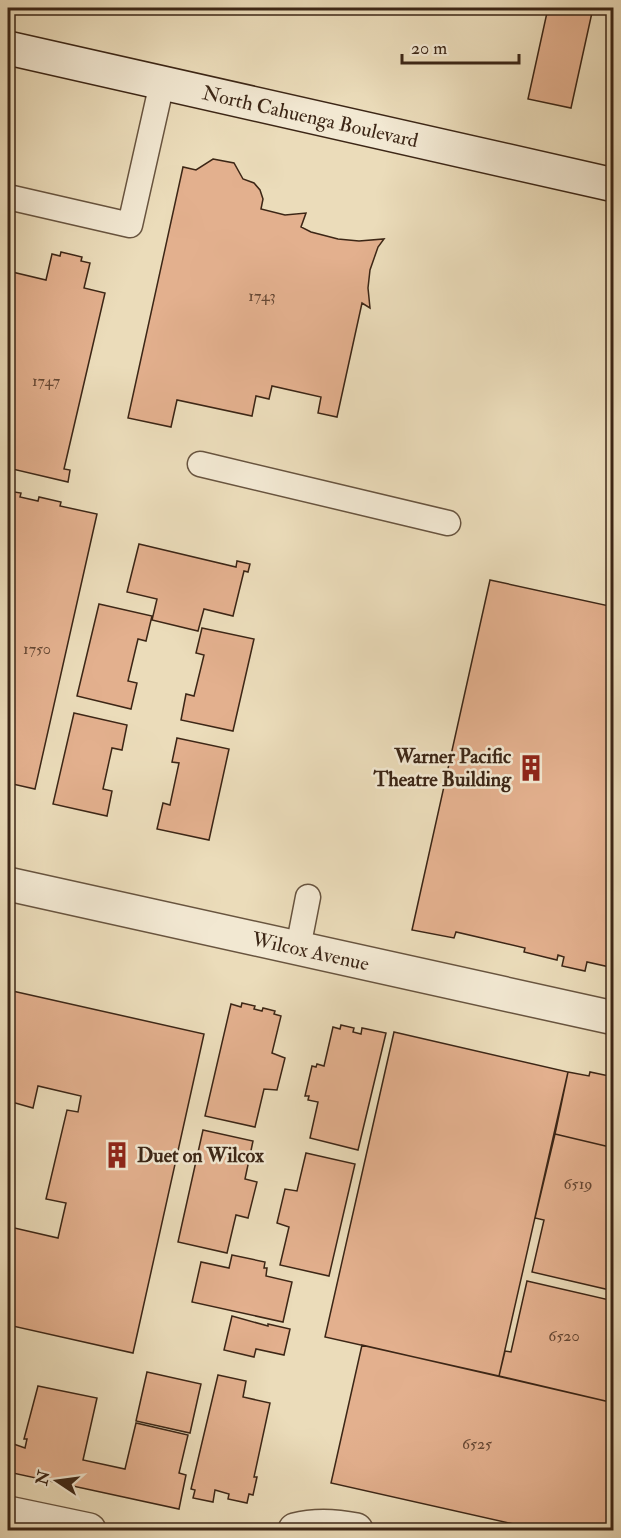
<svg xmlns="http://www.w3.org/2000/svg" width="621" height="1538" viewBox="0 0 621 1538" font-family="'IM FELL Double Pica',serif">
  <style>
    .building { fill: #e3b08e; stroke: #3c2616; stroke-width: 1.5 }
    .lines { fill: none; stroke-linecap: round; stroke-linejoin: round }
    .service-casing { stroke: #68543f; stroke-width: 27 }
    .minor-casing { stroke: #68543f; stroke-width: 36 }
    .secondary-casing { stroke: #3c2616; stroke-width: 36 }
    .service { stroke: #f2e8d2; stroke-width: 24 }
    .minor { stroke: #f2e8d2; stroke-width: 33 }
    .secondary { stroke: #f2e8d2; stroke-width: 33 }
    .labels { text-anchor: middle; stroke-width: 5; stroke-linejoin: round; paint-order: stroke }
    .number-label { font-size: 16px; fill: #664834 }
    .street-label { font-size: 20px; fill: #3c2616; stroke: #f2e8d2 }
    .poi-label { font-size: 20px; font-weight: bold; fill: #3c2616; stroke: #f2e8d2; text-anchor: end }
  </style>
  <rect width="100%" height="100%" fill="#ebdcba"/>
  <filter id="stains"><feTurbulence type="fractalNoise" baseFrequency=".00333" numOctaves="4"/><feColorMatrix values="0 0 0 0 .2 0 0 0 0 .09 0 0 0 0 .02 0 0 0 .5 -.17"/></filter>
  <radialGradient id="worn" r=".72"><stop offset=".6" stop-color="#630" stop-opacity="0"/><stop offset="1" stop-color="#630" stop-opacity=".3"/></radialGradient>
  <!-- building -->
  <path class="building" d="M 548,8 L 593,8 L 571,108 L 528,99 Z
    M 213,159 L 234,163 L 243,179 L 254,183 L 260,190 L 263,199 L 261,209 L 285,215 L 306,213 L 301,227 L 311,232 L 338,239 L 359,241 L 384,239 L 378,247 L 370,270 L 368,288 L 370,308 L 362,303 L 337,417 L 318,413 L 321,397 L 272,386 L 269,399 L 256,396 L 252,416 L 177,400 L 171,427 L 128,418 L 183,167 L 196,170 Z
    M 61,252 L 82,257 L 81,261 L 90,263 L 84,288 L 105,293 L 64,469 L 70,470 L 68,482 L 8,468 L 8,271 L 46,280 L 52,254 L 60,256 Z
    M 8,491 L 21,493 L 20,497 L 38,501 L 39,497 L 61,502 L 60,506 L 97,514 L 35,789 L 8,783 Z
    M 139,544 L 236,567 L 237,561 L 250,564 L 248,572 L 244,571 L 233,616 L 204,609 L 198,631 L 152,620 L 157,599 L 127,592 Z
    M 490,580 L 614,607 L 614,968 L 587,962 L 585,971 L 562,966 L 564,957 L 558,955 L 557,960 L 524,952 L 525,948 L 456,932 L 454,938 L 412,930 Z
    M 99,604 L 152,616 L 146,641 L 138,639 L 128,681 L 137,683 L 131,709 L 77,696 Z
    M 202,628 L 254,639 L 233,731 L 181,720 L 186,694 L 194,696 L 204,655 L 196,653 Z
    M 74,713 L 127,725 L 122,750 L 112,748 L 103,789 L 112,791 L 107,816 L 53,804 Z
    M 177,738 L 229,749 L 209,840 L 157,829 L 163,803 L 170,805 L 179,763 L 172,762 Z
    M 8,990 L 204,1034 L 133,1353 L 8,1325 L 8,1215 L 13,1216 L 10,1227 L 58,1238 L 66,1203 L 46,1199 L 67,1110 L 78,1112 L 81,1096 L 38,1086 L 33,1108 L 8,1101 Z
    M 242,1003 L 255,1006 L 254,1009 L 262,1011 L 263,1008 L 275,1011 L 274,1014 L 281,1016 L 272,1053 L 285,1058 L 277,1090 L 264,1089 L 255,1127 L 205,1116 L 231,1004 L 241,1007 Z
    M 341,1025 L 354,1028 L 353,1032 L 361,1034 L 362,1028 L 386,1033 L 358,1150 L 310,1138 L 318,1102 L 308,1100 L 309,1096 L 305,1096 L 312,1066 L 316,1067 L 317,1064 L 324,1066 L 333,1027 L 340,1029 Z
    M 394,1032 L 568,1072 L 499,1376 L 325,1337 Z
    M 568,1072 L 589,1076 L 590,1072 L 614,1077 L 614,1148 L 555,1134 Z
    M 203,1130 L 253,1141 L 245,1179 L 257,1182 L 248,1218 L 236,1215 L 227,1253 L 178,1242 Z
    M 555,1134 L 614,1148 L 614,1291 L 532,1272 L 544,1220 L 535,1218 Z
    M 306,1153 L 355,1164 L 329,1276 L 280,1265 L 289,1227 L 277,1223 L 285,1189 L 297,1191 Z
    M 232,1255 L 265,1262 L 264,1268 L 267,1268 L 266,1276 L 292,1282 L 283,1322 L 192,1302 L 201,1262 L 229,1268 Z
    M 527,1281 L 614,1301 L 614,1403 L 499,1376 L 505,1351 L 511,1352 Z
    M 232,1316 L 268,1326 L 268,1324 L 290,1329 L 284,1355 L 256,1349 L 254,1357 L 224,1350 Z
    M 362,1345 L 614,1403 L 614,1530 L 540,1530 L 331,1483 Z
    M 147,1372 L 201,1384 L 190,1433 L 136,1421 Z
    M 218,1375 L 246,1381 L 243,1397 L 270,1403 L 254,1477 L 257,1477 L 253,1495 L 249,1494 L 247,1503 L 228,1499 L 229,1494 L 215,1490 L 213,1502 L 193,1498 L 195,1490 L 191,1489 Z
    M 38,1386 L 97,1398 L 83,1460 L 125,1469 L 136,1423 L 188,1435 L 179,1473 L 186,1475 L 179,1509 L 8,1472 L 8,1442 L 25,1448 L 27,1439 L 24,1439 Z"/>
  <g class="lines">
    <defs>
      <path id="service" d="M 8,197 L 130,225 L 162,83
        M 200,464 L 448,523
        M 298,948 L 308,897"/>
      <g id="minor">
        <path id="s1" d="M 8,884 L 614,1018"/>
        <path d="M 8,1513 L 89,1530"/>
        <path d="M 295,1530 C 314,1525 336,1526 356,1530"/>
      </g>
      <g id="secondary">
        <path id="s2" d="M 8,48 L 614,185"/>
      </g>
    </defs>
    <!-- service casing -->
    <use href="#service" class="service-casing"/>
    <!-- minor casing -->
    <use href="#minor" class="minor-casing"/>
    <!-- secondary casing -->
    <use href="#secondary" class="secondary-casing"/>
    <!-- service -->
    <use href="#service" class="service"/>
    <!-- minor -->
    <use href="#minor" class="minor"/>
    <!-- secondary -->
    <use href="#secondary" class="secondary"/>
  </g>
  <!-- icons -->
  <defs>
    <symbol id="building-bare" viewBox="-9 -9 18 18"><path d="M-4-6H4V6H1V3H-1V6H-4ZM-2.5-4.3h1.7v1.8h-1.7ZM.8-4.3h1.7v1.8H.8ZM-2.5-1h1.7V.8h-1.7ZM.8-1h1.7V.8H.8Z" fill="#8f2418" stroke="#f2e8d2" stroke-width="2.5" paint-order="stroke"/></symbol>
  </defs>
  <g fill-rule="evenodd">
    <use href="#building-bare" x="512" y="749" width="38" height="38"/>
    <use href="#building-bare" x="98" y="1136" width="38" height="38"/>
  </g>
  <g class="labels">
    <!-- number labels -->
    <g class="number-label">
      <text x="262" y="301">1743</text>
      <text x="46" y="386">1747</text>
      <text x="37" y="654">1750</text>
      <text x="578" y="1189">6519</text>
      <text x="564" y="1341">6520</text>
      <text x="477" y="1449">6525</text>
    </g>
    <!-- street labels -->
    <g class="street-label">
      <text dy="7" stroke="none"><textPath href="#s2" startOffset="310">North Cahuenga Boulevard</textPath></text>
      <text dy="7" stroke="none"><textPath href="#s1" startOffset="310">Wilcox Avenue</textPath></text>
    </g>
    <!-- poi labels -->
    <g class="poi-label">
      <text x="511" y="763">Warner Pacific<tspan x="511" dy="23">Theatre Building</tspan></text>
      <text x="137" y="1162" text-anchor="start">Duet on Wilcox</text>
    </g>
  </g>
  <!-- margin -->
  <rect width="621" height="1538" fill="none" stroke="#ebdcba" stroke-width="30"/>
  <rect x="9" y="9" width="603" height="1520" fill="none" stroke="#3c2616" stroke-width="3"/>
  <rect x="15" y="15" width="591" height="1508" fill="none" stroke="#3c2616" stroke-width="1.5"/>
  <!-- north arrow -->
  <g transform="translate(57 1481) rotate(283)" stroke="#f2e8d2" stroke-width="4.5" paint-order="stroke">
  <path d="M0-4.5L10 22L0 15L-10 22Z" fill="#3c2616"/>
  <text y="-9" font-size="16" font-weight="bold" text-anchor="middle" fill="#3c2616">N</text>
  </g>
  <!-- scale -->
  <path d="M402 54v9h117v-9" fill="none" stroke="#3c2616" stroke-width="3"/>
  <text x="411" y="54" font-size="18" fill="#3c2616" stroke="#f2e8d2" stroke-width="4.5" paint-order="stroke">20 m</text>
  <rect width="100%" height="100%" filter="url(#stains)"/>
  <rect width="100%" height="100%" fill="url(#worn)"/>
</svg>
